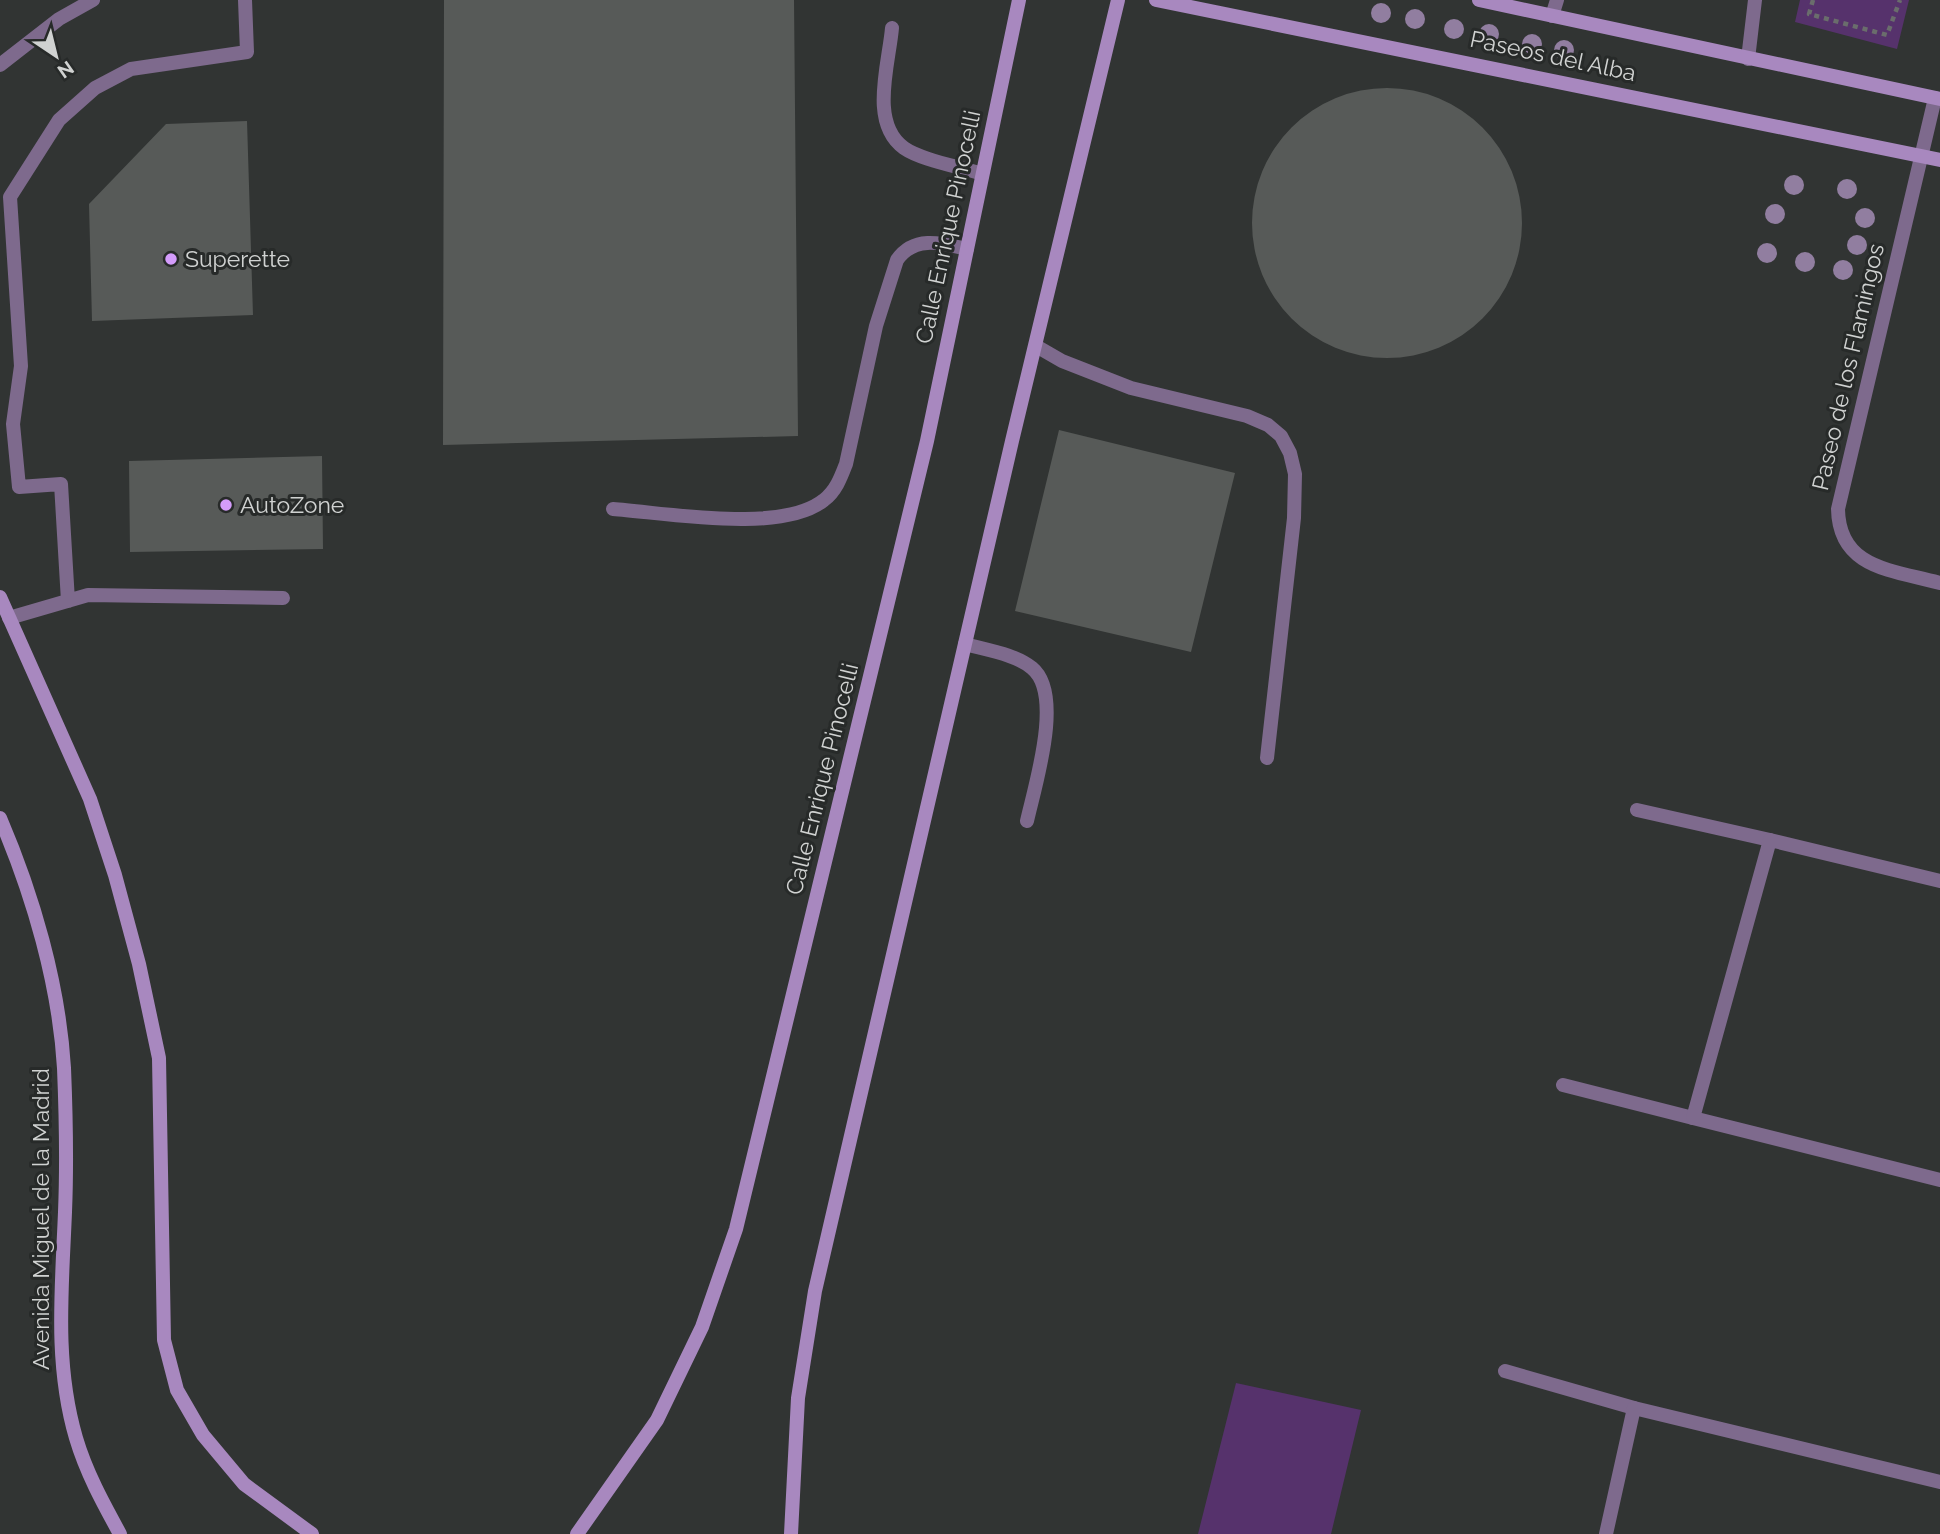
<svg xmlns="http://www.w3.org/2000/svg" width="1940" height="1534" viewBox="0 0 1940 1534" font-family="Raleway,sans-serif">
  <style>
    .green { fill: #56326c }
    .building { fill: #575a58 }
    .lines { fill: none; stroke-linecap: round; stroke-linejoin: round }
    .path { stroke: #6a6d6c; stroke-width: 4.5; stroke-dasharray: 5 5; stroke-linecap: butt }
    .lane { stroke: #7e6a8d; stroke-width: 14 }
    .street { stroke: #7e6a8d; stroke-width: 14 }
    .secondary { stroke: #a888bf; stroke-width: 14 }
    .tree { fill: #917ea0 }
    .poi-dot { fill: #d49cfb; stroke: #272a29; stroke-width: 2.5 }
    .labels { text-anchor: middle; stroke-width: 6; stroke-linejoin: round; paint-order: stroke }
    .street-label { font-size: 23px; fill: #d0d2d1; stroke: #272a29 }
    .poi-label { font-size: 23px; fill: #d0d2d1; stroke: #272a29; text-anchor: start }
  </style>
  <rect width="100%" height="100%" fill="#313433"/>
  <!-- green -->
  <path class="green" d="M 1800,0 L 1909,0 L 1897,49 L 1795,22 Z
    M 1236,1383 L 1361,1410 L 1331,1534 L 1198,1534 Z"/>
  <!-- building -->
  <path class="building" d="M 444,0 L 794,0 L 798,436 L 443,445 Z
    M1252 223a135 135 0 1 1 270 0a135 135 0 1 1-270 0Z
    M 247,121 L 253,315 L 92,321 L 89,204 L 166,124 Z
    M 1059,430 L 1235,473 L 1191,652 L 1015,611 Z
    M 322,456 L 323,549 L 130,552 L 129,461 Z"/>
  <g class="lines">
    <!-- path -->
    <path class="path" d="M 1813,0 L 1809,14 L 1887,35 L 1900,0"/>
    <!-- lane -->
    <path class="lane" d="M 1552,16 L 1557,0
      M 892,28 C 889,64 869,123 904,148 C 921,160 961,167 982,174
      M 1748,59 L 1755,0
      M 0,65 L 59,19 L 93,0
      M 1036,346 L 1062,361 L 1131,388 L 1247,416 L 1268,425 L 1281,436 L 1290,453 L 1295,474 L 1294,518 L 1267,758
      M 613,509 C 667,513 782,534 824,500 C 836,491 841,477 846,464 L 876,326 L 897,260 C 914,235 942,243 967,249
      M 68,601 L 61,484 L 19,487 L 13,424 L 21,366 L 10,197 L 59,120 L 95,88 L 131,69 L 247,52 L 245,0
      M 9,618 L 88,595 L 283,598
      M 965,644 C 986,650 1015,654 1032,668 C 1064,694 1035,785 1027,821
      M 1637,810 L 1770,840
      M 1563,1085 L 1693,1118
      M 1505,1371 L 1634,1408"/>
    <!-- street -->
    <path class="street" d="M 1935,98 L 1838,509 C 1839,569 1893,570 1940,583
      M 1940,881 L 1770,840 L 1693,1118 L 1940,1180
      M 1606,1534 L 1634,1408 L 1940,1482"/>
    <!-- secondary -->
    <path class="secondary" d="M 1156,0 L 1940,160
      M 1479,0 L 1940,99
      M 0,597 L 90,799 L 115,875 L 139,964 L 159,1058 L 164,1340 L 177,1390 L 203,1435 L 244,1484 L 312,1534
      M 0,818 C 33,895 59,984 64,1068 C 66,1116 67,1164 65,1212 C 62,1288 54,1363 76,1438 C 86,1472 103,1503 120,1534
      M 577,1534 L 657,1420 L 702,1327 L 736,1229 L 927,441 L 1019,0
      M 791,1534 L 798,1398 L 815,1291 L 1012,441 L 1118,0"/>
  </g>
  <!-- trees -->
  <g class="tree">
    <circle cx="1381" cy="13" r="10"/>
    <circle cx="1415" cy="19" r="10"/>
    <circle cx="1454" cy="29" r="10"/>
    <circle cx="1489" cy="34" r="10"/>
    <circle cx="1532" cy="44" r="10"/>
    <circle cx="1564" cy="50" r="10"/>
    <circle cx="1794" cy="185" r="10"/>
    <circle cx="1847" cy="189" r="10"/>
    <circle cx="1775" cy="214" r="10"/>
    <circle cx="1865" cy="218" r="10"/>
    <circle cx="1857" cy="245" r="10"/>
    <circle cx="1767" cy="253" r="10"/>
    <circle cx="1805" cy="262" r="10"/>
    <circle cx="1843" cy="270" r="10"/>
  </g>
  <!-- markers -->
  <g class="poi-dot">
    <circle cx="171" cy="259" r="7"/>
    <circle cx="226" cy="505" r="7"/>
  </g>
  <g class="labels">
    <!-- street labels -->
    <g class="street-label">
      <text transform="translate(1553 56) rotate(12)" y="8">Paseos del Alba</text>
      <text transform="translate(948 227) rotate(-78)" y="8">Calle Enrique Pinocelli</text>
      <text transform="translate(1848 367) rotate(-77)" y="8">Paseo de los Flamingos</text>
      <text transform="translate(822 779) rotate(-76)" y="8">Calle Enrique Pinocelli</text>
      <text transform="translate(41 1219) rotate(-90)" y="8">Avenida Miguel de la Madrid</text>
    </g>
    <!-- poi labels -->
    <g class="poi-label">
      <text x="185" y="267">Superette</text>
      <text x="240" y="513">AutoZone</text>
    </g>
  </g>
  <!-- north arrow -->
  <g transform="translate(56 56) rotate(145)" stroke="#272a29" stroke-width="5" paint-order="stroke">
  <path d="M0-5L12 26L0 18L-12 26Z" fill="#d0d2d1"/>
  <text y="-10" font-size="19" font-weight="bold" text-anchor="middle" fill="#d0d2d1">N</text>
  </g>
</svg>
